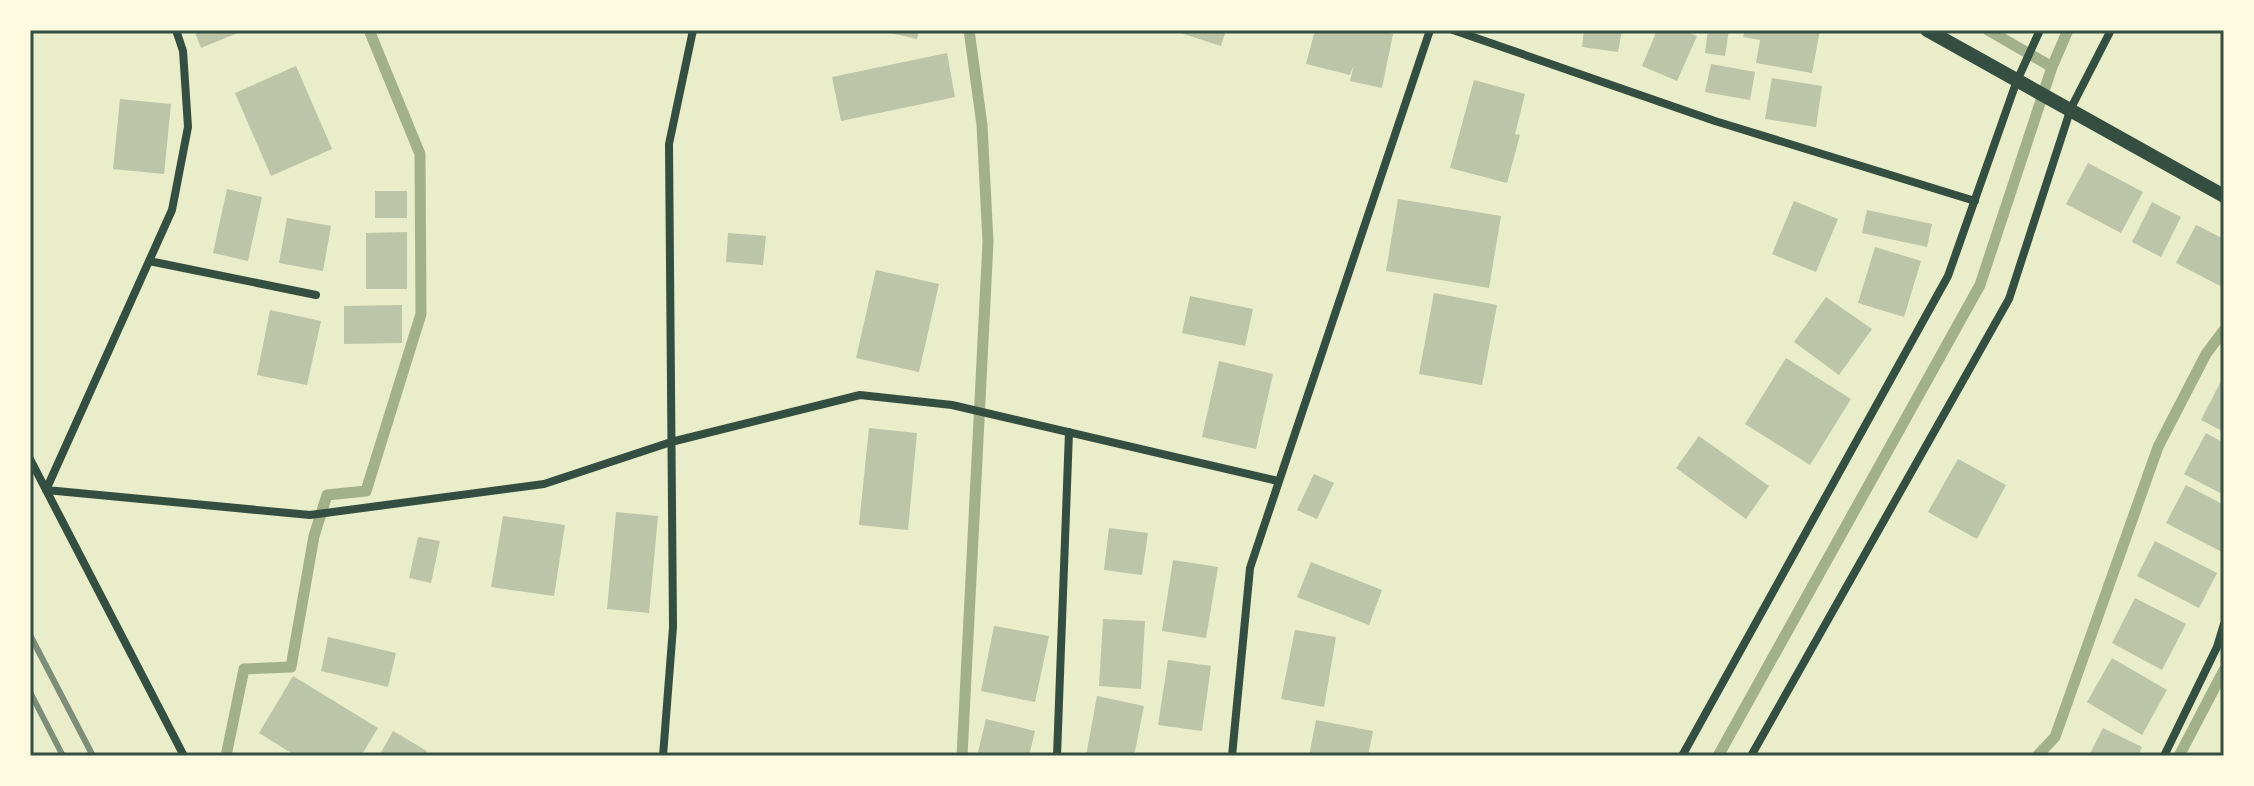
<svg xmlns="http://www.w3.org/2000/svg" width="2254" height="786" viewBox="0 0 2254 786" font-family="'DM Sans',sans-serif">
  <style>
    .lines { fill: none; stroke-linecap: round; stroke-linejoin: round }
    .stream { stroke: #a3b18a; stroke-width: 11 }
    .building { fill: #bcc5a7 }
    .minor { stroke: #344e41; stroke-width: 8 }
    .tertiary { stroke: #344e41; stroke-width: 14 }
    .rail { stroke: #7c8e77; stroke-width: 6 }
    .neatline { fill: none; stroke: #344e41; stroke-width: 3 }
  </style>
  <rect width="100%" height="100%" fill="#e9edc9"/>
  <g class="lines">
    <!-- stream -->
    <path class="stream" d="M 1988,30 L 2052,67
      M 226,756 L 244,669 L 291,667 L 314,536 L 327,495 L 366,491 L 421,314 L 420,154 L 369,30
      M 962,756 L 988,242 L 982,125 L 969,30
      M 1718,756 L 1980,285 L 2052,67 L 2068,30
      M 2037,756 L 2055,737 L 2158,447 L 2206,354 L 2224,330
      M 2179,756 L 2224,670"/>
  </g>
  <!-- building -->
  <path class="building" d="M 194,30 L 245,30 L 201,48 Z
    M 877,30 L 919,30 L 917,39 Z
    M 1171,30 L 1226,30 L 1221,46 Z
    M 1315,30 L 1374,30 L 1393,34 L 1382,88 L 1350,81 L 1354,65 L 1350,75 L 1306,64 Z
    M 1584,30 L 1622,30 L 1618,52 L 1582,47 Z
    M 1657,30 L 1682,30 L 1697,36 L 1677,81 L 1642,66 Z
    M 1708,30 L 1729,30 L 1725,56 L 1705,53 Z
    M 1745,30 L 1820,30 L 1812,73 L 1756,63 L 1760,40 L 1743,37 Z
    M 947,53 L 955,97 L 841,121 L 832,77 Z
    M 1711,64 L 1755,72 L 1750,100 L 1705,92 Z
    M 296,66 L 332,149 L 271,176 L 235,93 Z
    M 1772,78 L 1822,86 L 1816,127 L 1765,119 Z
    M 1474,80 L 1525,94 L 1515,134 L 1520,135 L 1507,183 L 1450,168 Z
    M 120,99 L 171,104 L 164,174 L 113,169 Z
    M 2088,163 L 2143,192 L 2121,233 L 2066,204 Z
    M 227,189 L 262,197 L 248,261 L 213,253 Z
    M 375,191 L 407,191 L 407,218 L 375,218 Z
    M 1398,199 L 1501,216 L 1489,288 L 1386,271 Z
    M 1794,201 L 1838,219 L 1816,272 L 1772,254 Z
    M 2152,202 L 2181,217 L 2161,257 L 2132,242 Z
    M 1867,210 L 1932,224 L 1927,247 L 1862,233 Z
    M 287,218 L 331,226 L 323,271 L 279,263 Z
    M 2196,225 L 2224,239 L 2224,288 L 2176,263 Z
    M 407,232 L 407,289 L 366,289 L 366,233 Z
    M 728,233 L 766,236 L 763,265 L 726,262 Z
    M 1875,247 L 1921,261 L 1904,317 L 1858,303 Z
    M 876,270 L 939,284 L 919,372 L 856,358 Z
    M 1434,293 L 1497,305 L 1482,385 L 1419,374 Z
    M 1190,296 L 1253,309 L 1245,346 L 1182,333 Z
    M 1826,297 L 1872,329 L 1839,375 L 1794,342 Z
    M 402,305 L 402,343 L 344,344 L 344,306 Z
    M 270,310 L 321,321 L 307,385 L 257,375 Z
    M 1786,358 L 1851,399 L 1810,465 L 1745,424 Z
    M 1219,361 L 1273,374 L 1256,449 L 1202,437 Z
    M 2221,381 L 2224,382 L 2224,432 L 2201,420 Z
    M 869,428 L 917,433 L 908,530 L 859,525 Z
    M 2206,433 L 2224,443 L 2224,495 L 2184,474 Z
    M 1699,436 L 1769,486 L 1746,519 L 1676,468 Z
    M 1958,459 L 2006,485 L 1977,539 L 1928,512 Z
    M 1314,474 L 1334,483 L 1317,519 L 1297,510 Z
    M 2186,485 L 2224,505 L 2222,552 L 2166,523 Z
    M 616,512 L 658,516 L 649,613 L 607,609 Z
    M 503,516 L 565,525 L 554,596 L 491,587 Z
    M 1109,528 L 1148,533 L 1142,575 L 1104,570 Z
    M 418,537 L 440,541 L 431,583 L 409,578 Z
    M 2155,541 L 2217,573 L 2199,608 L 2137,576 Z
    M 1173,560 L 1218,567 L 1206,638 L 1162,631 Z
    M 1311,562 L 1382,590 L 1369,625 L 1297,597 Z
    M 2135,598 L 2186,624 L 2162,670 L 2112,643 Z
    M 1103,619 L 1145,621 L 1141,689 L 1099,686 Z
    M 994,626 L 1049,636 L 1035,702 L 981,691 Z
    M 1295,630 L 1336,637 L 1324,707 L 1281,699 Z
    M 328,637 L 396,653 L 388,687 L 321,671 Z
    M 2112,658 L 2167,690 L 2142,735 L 2087,702 Z
    M 1168,660 L 1211,666 L 1202,731 L 1158,725 Z
    M 293,676 L 378,728 L 361,756 L 296,756 L 259,733 Z
    M 1097,696 L 1144,706 L 1134,756 L 1086,756 Z
    M 986,719 L 1035,731 L 1029,756 L 977,756 Z
    M 1316,720 L 1373,731 L 1368,756 L 1309,756 Z
    M 2103,728 L 2142,747 L 2138,756 L 2089,756 Z
    M 393,731 L 427,751 L 424,756 L 379,756 Z"/>
  <g class="lines">
    <!-- minor -->
    <path class="minor" d="M 1453,30 L 1715,121 L 1975,201
      M 149,261 L 316,295
      M 30,459 L 184,756
      M 46,490 L 310,515 L 544,484 L 671,442 L 860,395 L 952,405 L 1278,481
      M 46,490 L 172,210 L 188,127 L 183,51 L 176,30
      M 663,756 L 673,627 L 669,144 L 693,30
      M 1057,756 L 1069,432
      M 1232,756 L 1250,568 L 1430,30
      M 1682,756 L 1948,276 L 2016,83 L 2040,30
      M 1751,756 L 2009,299 L 2071,108 L 2111,30
      M 2164,756 L 2217,647 L 2224,624"/>
    <!-- tertiary -->
    <path class="tertiary" d="M 1927,30 L 2224,196"/>
    <!-- rail -->
    <path class="rail" d="M 30,635 L 93,756
      M 30,692 L 63,756"/>
  </g>
  <!-- border -->
  <rect width="2254" height="786" fill="none" stroke="#fefae0" stroke-width="64"/>
  <rect x="32" y="32" width="2190" height="722" class="neatline"/>
</svg>
